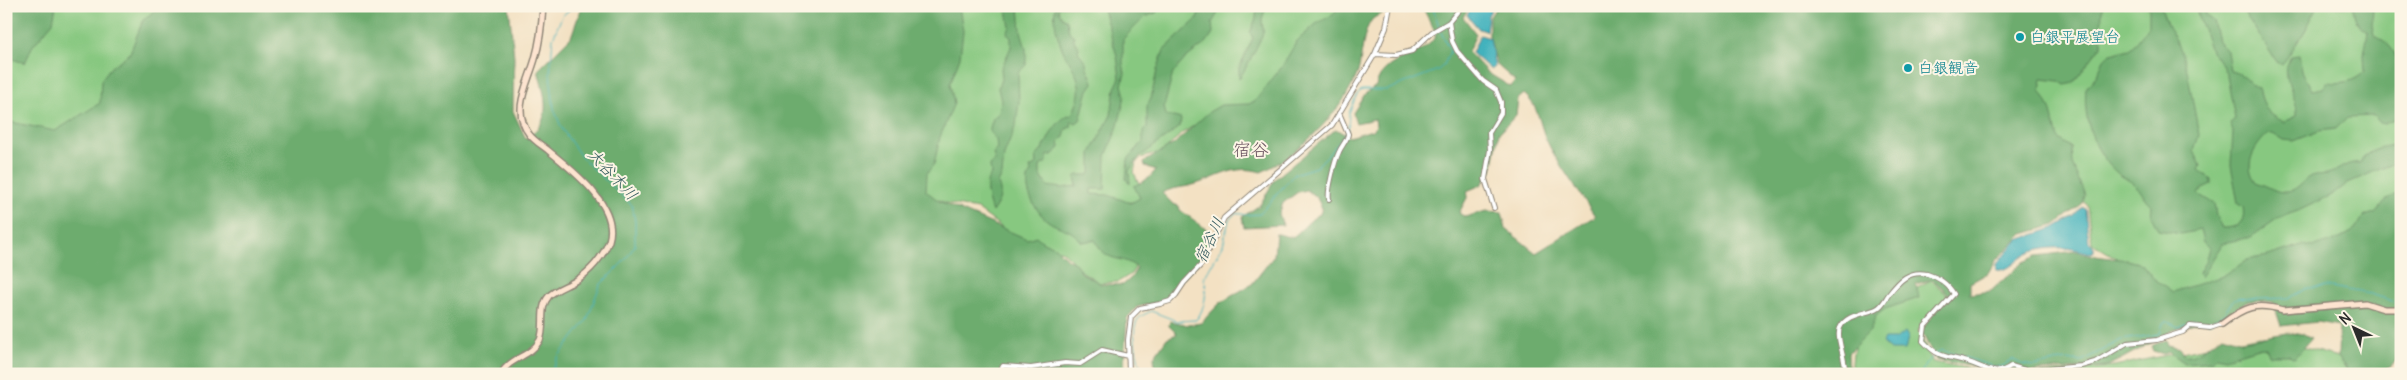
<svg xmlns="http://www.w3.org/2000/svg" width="2407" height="380" viewBox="0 0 2407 380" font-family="Delius,'Klee One',sans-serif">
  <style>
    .green { fill: #87c880; stroke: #597a56 }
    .forest { fill: #6dac6e; stroke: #4c6c4c; fill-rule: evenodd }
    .water { fill: #43b2bd; stroke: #376e74 }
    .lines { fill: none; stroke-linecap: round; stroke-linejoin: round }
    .stream { stroke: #43b2bd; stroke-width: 1 }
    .street-casing { stroke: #8f8677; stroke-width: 6 }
    .secondary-casing { stroke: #8f8677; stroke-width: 8 }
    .street { stroke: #fff; stroke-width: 4 }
    .secondary { stroke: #fde4d0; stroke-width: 5 }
    .culture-dot { fill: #0f9aa8; stroke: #fcf5e5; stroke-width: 2 }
    .labels { text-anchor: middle; stroke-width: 4; stroke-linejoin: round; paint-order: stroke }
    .culture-label { font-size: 15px; fill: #0d838f; stroke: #fcf5e5; text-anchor: start }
    .water-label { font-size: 16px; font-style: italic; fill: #335a5e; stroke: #fcf5e5 }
    .quarter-label { font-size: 18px; fill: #6a5260; stroke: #fcf5e5 }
  </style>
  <rect width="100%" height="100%" fill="#fcf5e5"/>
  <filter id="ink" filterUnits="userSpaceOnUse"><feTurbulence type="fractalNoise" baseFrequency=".02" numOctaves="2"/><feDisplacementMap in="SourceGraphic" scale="10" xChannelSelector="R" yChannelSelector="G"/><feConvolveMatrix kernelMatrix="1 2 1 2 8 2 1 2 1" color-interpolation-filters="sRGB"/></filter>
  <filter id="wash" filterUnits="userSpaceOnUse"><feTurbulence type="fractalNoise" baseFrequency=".0096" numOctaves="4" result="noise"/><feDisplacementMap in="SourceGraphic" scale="20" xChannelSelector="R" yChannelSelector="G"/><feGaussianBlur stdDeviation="1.12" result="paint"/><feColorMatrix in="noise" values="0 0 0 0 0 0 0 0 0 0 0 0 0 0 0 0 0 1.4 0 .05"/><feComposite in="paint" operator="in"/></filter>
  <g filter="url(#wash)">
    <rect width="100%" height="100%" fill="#f3e1c3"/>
    <!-- green -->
    <path class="green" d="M 6,6 L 210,6 L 6,374 Z
      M 941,6 L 1342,6 L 1260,100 L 1253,104 L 1223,107 L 1181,134 L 1163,152 L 1140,158 L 1136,163 L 1134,172 L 1137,180 L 1146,191 L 1143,201 L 1121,203 L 1135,268 L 1131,274 L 1118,282 L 1100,283 L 1081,271 L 1063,251 L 1027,242 L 1008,232 L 977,209 L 946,203 L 901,184 Z
      M 2100,6 L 2401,6 L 2401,216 L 2346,243 L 2175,294 L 2092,243 L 2087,206 L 2048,144 L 2037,84 Z
      M 1931,280 L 1950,297 L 1935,308 L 1918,331 L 1933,362 L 1999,374 L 1852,374 C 1850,314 1885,304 1931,280 Z
      M 2260,336 L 2338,357 L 2350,374 L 2033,374 L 2109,367 Z"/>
    <!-- forest -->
    <path class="forest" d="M 6,6 L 56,6 L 53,22 L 32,47 L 25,63 L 15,60 L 6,54 Z
      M 160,6 L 509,6 L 514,57 L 513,111 L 526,139 C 554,120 545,98 538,70 L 571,37 L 582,6 L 959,6 L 963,31 L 960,57 L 950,84 L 954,103 L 940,137 L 934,164 L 927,173 L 926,191 L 939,201 L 1027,239 L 1036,236 L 1043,242 L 1055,247 L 1067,259 L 1076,264 L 1082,273 L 1101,284 L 1123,285 L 1131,278 L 1137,268 C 1120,253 1108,266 1095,240 L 1082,242 C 1070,227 1061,230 1048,221 C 1035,211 1021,187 1031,172 L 1030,168 L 1037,164 L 1036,156 C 1050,145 1047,129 1068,115 L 1071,116 C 1084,92 1081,80 1067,58 C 1060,48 1051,18 1056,6 L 1060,6 L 1058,10 L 1062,17 L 1067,20 L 1069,32 L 1074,36 L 1074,41 L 1079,47 L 1078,52 L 1086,62 C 1086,70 1092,75 1093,83 L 1088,90 L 1080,120 L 1076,123 L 1072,121 L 1071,127 L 1066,129 L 1064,137 L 1059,141 L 1060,148 L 1052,155 L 1047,155 L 1047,162 L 1040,166 L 1040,174 L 1047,186 L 1061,188 L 1077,186 L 1075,177 L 1078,175 L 1089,175 L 1091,170 L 1091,153 L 1111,115 L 1115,88 L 1120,78 L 1117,56 L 1103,9 L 1100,6 L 1161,6 L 1156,13 L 1145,17 L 1123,39 L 1123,64 L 1125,73 L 1122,85 L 1125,96 L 1118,126 L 1106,156 L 1105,189 L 1091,189 L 1091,194 L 1108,195 L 1131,203 L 1140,198 L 1134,186 L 1149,178 L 1156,170 L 1145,166 L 1144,162 L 1174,144 L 1209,112 L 1221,105 L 1249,104 L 1255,101 L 1281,68 L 1297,41 L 1316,24 L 1334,14 L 1338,6 L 1385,6 L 1384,12 C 1381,15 1378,15 1374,18 C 1363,26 1362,58 1358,72 C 1346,108 1296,158 1261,172 C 1234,164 1220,177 1196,184 C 1184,188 1173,187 1162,193 L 1173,204 L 1179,206 L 1180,210 L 1209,231 L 1211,236 L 1200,261 L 1174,287 L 1170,296 L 1162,301 L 1137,307 L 1127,318 L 1124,361 L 1126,374 L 6,374 L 6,121 L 55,131 L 100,103 L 101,80 L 110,68 L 130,53 L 143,20 Z
      M 1006,6 L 1019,7 L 1021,31 L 1026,49 L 1026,65 L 1018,73 L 1019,102 L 1016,125 L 1004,155 L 1002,175 L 998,183 C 1003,196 999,202 992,212 C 988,201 983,183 991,174 L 990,165 L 995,161 L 993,153 L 997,149 L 996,139 L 990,133 L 990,128 L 993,118 L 999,113 L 1001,101 L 998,88 L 1002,76 L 1001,69 L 1011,47 L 1011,38 L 1007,33 L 1010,27 Z
      M 1202,6 L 1222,6 L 1212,23 L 1213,33 L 1206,43 L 1186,58 L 1173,73 L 1164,107 L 1166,115 L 1181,119 L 1180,127 L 1138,158 L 1129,171 L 1130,184 L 1126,179 L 1128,159 L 1143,142 L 1143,131 L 1147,127 L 1147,106 L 1151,99 L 1157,70 L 1164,50 L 1197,19 Z
      M 1257,6 L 1267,6 C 1265,10 1262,17 1262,21 C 1262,26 1264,28 1263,33 C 1260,41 1243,75 1239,78 L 1239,68 L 1253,38 L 1250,33 L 1256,18 Z
      M 1422,6 L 1470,6 L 1463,17 L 1476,34 L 1468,52 L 1488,73 L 1511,87 L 1515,81 L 1497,65 L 1489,36 L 1489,18 L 1497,6 L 2102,6 L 2101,46 L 2073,83 L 2065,85 L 2059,81 L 2042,79 L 2040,90 L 2050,108 L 2058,138 L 2071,147 L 2072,164 L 2085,195 L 2083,203 L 2055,225 L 2023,234 L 1995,261 L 1988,273 L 1970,283 L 1970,294 L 1991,291 L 2023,262 L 2037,256 L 2077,251 L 2095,256 L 2127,260 L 2142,264 L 2153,278 L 2173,292 L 2223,276 L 2247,260 L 2268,256 L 2302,245 L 2315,247 L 2341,238 L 2355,230 L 2364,216 L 2375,213 L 2386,200 L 2401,192 L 2401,353 L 2392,366 L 2378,374 L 2350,374 L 2338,357 L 2339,326 L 2317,322 L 2281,326 L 2273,302 L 2247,301 L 2223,317 L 2201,321 L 2175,329 L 2109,366 L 2011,373 L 1936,360 L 1921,331 L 1937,309 L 1952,297 L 1932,279 L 1916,284 L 1919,298 L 1885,309 L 1876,316 L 1870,331 L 1848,353 L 1849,374 L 1149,374 L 1155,368 L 1154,357 L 1167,338 L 1177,334 L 1169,326 L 1170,321 L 1188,325 L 1201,323 L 1220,303 L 1252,284 L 1274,256 L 1276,234 C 1282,234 1288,238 1292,237 C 1297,236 1309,219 1320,214 L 1322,208 L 1317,198 L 1307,190 L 1298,192 L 1283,203 L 1279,215 L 1283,225 L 1244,227 L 1242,217 L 1260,205 L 1275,179 L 1336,129 L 1349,137 L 1372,130 L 1376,126 L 1375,119 L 1356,123 L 1353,113 L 1365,94 L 1376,86 C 1382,55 1428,58 1436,34 ZM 1524,94 C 1539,106 1539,123 1546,139 C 1556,162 1581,194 1595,216 L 1536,253 L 1506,229 L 1502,212 L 1486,211 L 1465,217 L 1459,213 L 1468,196 L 1467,191 L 1481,185 L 1492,171 L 1499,133 L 1516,115 L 1518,99 Z
      M 2149,6 L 2161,6 L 2167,25 L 2179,45 L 2187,70 L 2199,135 L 2194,151 L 2201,166 L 2199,170 L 2211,179 L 2211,184 L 2203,188 L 2198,194 L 2214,204 L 2216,216 L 2222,228 C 2238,228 2246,223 2243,206 L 2238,203 L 2231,165 L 2233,132 L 2230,123 L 2235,119 L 2227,76 L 2220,61 L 2211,51 L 2195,6 L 2206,6 L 2206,16 L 2213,21 L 2218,41 L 2227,51 L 2230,71 C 2248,74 2246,83 2259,89 C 2265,109 2265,112 2284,122 L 2297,116 C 2298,91 2278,80 2291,56 L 2299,55 L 2302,71 L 2312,90 L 2323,88 L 2327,82 C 2342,84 2355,82 2365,71 L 2364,54 L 2368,32 C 2359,29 2353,17 2353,6 L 2373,6 L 2372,26 L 2374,35 C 2407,50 2401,85 2401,116 L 2385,124 L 2380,123 L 2374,116 L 2347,117 L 2336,129 L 2319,131 L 2294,141 L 2284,140 L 2273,133 L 2269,133 C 2254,146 2242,166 2257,183 C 2268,185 2275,193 2286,192 C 2299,192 2301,181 2312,176 C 2317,174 2322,175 2327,174 C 2340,171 2346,161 2360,163 C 2370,146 2384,148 2401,143 L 2401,160 L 2348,183 L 2334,194 L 2298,211 L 2278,218 L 2251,237 L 2223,243 L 2201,277 L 2199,273 L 2205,262 L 2209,248 L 2203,242 L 2200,230 L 2181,234 L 2158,230 L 2151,216 L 2152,205 C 2143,200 2143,191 2135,185 C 2129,180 2122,177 2116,172 C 2093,150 2083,119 2086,88 L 2097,75 L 2104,59 L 2108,55 L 2129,49 L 2137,42 L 2149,26 Z
      M 2240,6 L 2318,6 L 2305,31 L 2282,65 L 2276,61 Z
      M 2286,333 L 2303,334 L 2312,338 L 2296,357 L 2292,358 L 2289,355 L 2268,355 L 2266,348 L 2261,347 L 2225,358 L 2217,356 L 2212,361 L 2185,363 L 2169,352 L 2164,354 L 2153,351 L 2151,346 L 2166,340 L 2168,345 L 2181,348 L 2184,355 C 2198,357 2213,341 2223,335 L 2242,341 Z"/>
    <!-- water -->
    <path class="water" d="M 1472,6 L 1494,6 L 1488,15 L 1486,31 L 1479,29 L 1467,15 Z
      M 1480,35 L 1490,38 L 1495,67 L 1491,70 L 1472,53 Z
      M 2082,207 L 2085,209 L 2089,242 L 2093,245 L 2094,251 L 2090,253 C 2068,247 2052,245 2029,253 C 2017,258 2010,272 1996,270 L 1996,264 L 2018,240 L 2054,228 L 2074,216 Z
      M 1905,332 L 1908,337 L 1905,350 L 1890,350 L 1882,343 L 1884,339 L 1895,339 Z"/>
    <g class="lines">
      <!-- stream -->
      <path class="stream" d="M 1432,6 L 1439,26
        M 551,374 L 558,357 L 587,320 L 600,285 L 626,259 L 635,245 L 635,221 L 632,205 L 582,158 L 562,129 L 554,109 L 550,74 L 553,38 L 562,16 L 574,6
        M 1142,374 C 1139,362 1131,335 1136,323 C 1138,316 1146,314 1151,311 L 1177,321 L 1196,320 C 1205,310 1208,289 1204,278 L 1223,245 L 1229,219 L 1236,213 L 1247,215 L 1260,214 L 1294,174 L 1316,167 L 1328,155 L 1348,130 L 1349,113 L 1357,94 L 1362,90 L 1387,90 L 1438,70 L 1444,65 L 1450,51 L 1440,30
        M 1921,374 L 1926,363 L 1941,350 L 1995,367 L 2003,366 L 2012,359 L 2021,364 L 2034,366 L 2067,360 L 2080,362 L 2121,340 L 2160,334 L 2163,323 L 2166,321 L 2178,327 L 2193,320 L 2210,322 L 2224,314 L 2233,300 L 2239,297 L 2257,299 L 2288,298 L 2308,288 L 2331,287 L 2371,294 L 2395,302 L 2401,301"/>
    </g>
  </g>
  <g filter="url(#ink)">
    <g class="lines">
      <defs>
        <path id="street" d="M 1449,22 L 1452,41 L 1457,51 L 1483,81 L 1496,90 L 1501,102 L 1501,113 L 1489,133 L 1490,150 L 1485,179 L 1494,208
          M 1375,54 L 1396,55 L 1412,51 L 1432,32 L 1449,22 L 1462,6
          M 1329,199 C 1327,191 1335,160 1339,152 C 1342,145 1347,141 1348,134 L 1339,113
          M 998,374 L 1003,366 L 1031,368 L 1065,363 L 1080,364 L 1102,350 L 1128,356
          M 1129,374 L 1128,340 L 1131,317 L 1140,308 L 1160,304 L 1170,301 L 1176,295 L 1184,283 L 1201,265 L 1224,218 L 1332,125 L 1375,54 L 1386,28 L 1390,6
          M 1845,374 C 1847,360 1835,338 1840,328 C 1846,314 1865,314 1876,309 C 1883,306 1885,299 1889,294 C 1899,281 1909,270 1927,274 C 1939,278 1947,283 1954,294 L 1925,326 L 1923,341 C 1941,360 1946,355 1968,362 C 1985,367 1994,378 2011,366 L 2028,371 L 2081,366 L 2095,362 L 2127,343 L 2157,340 L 2183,332 L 2190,326 L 2210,328 L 2222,324"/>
        <path id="secondary" d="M 2222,324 C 2244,307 2256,302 2283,310 L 2365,303 L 2384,309 L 2401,309
          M 501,374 C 510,357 531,357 540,340 C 546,326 538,308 549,296 C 556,289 567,286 575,281 C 590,272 603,257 609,241 C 620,206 573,171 549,151 C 543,146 534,141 529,134 C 511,110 528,84 535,59 C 540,42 542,24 543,6"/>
      </defs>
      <!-- street casing -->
      <use href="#street" class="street-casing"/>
      <!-- secondary casing -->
      <use href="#secondary" class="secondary-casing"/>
      <!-- street -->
      <use href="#street" class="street"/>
      <!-- secondary -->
      <use href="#secondary" class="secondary"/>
    </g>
  </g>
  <!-- markers -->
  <g class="culture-dot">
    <circle cx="2020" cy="37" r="5"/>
    <circle cx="1908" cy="68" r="5"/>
  </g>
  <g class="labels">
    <!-- culture labels -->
    <g class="culture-label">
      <text x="2030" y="42">白銀平展望台</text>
      <text x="1918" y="73">白銀観音</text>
    </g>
    <!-- water labels -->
    <g class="water-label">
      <text transform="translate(613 174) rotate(47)" y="6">大谷木川</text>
      <text transform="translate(1209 240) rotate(-65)" y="6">宿谷川</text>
    </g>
    <!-- quarter labels -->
    <g class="quarter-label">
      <text x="1251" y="156">宿谷</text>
    </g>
  </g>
  <!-- margin -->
  <rect width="2407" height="380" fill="none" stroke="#fcf5e5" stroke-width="25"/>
  <!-- north arrow -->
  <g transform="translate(2354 328) rotate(317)" stroke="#fcf5e5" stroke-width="4" paint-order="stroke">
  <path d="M0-4L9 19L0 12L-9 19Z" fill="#2b2b2b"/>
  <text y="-8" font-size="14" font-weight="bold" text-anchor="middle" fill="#2b2b2b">N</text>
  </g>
</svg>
